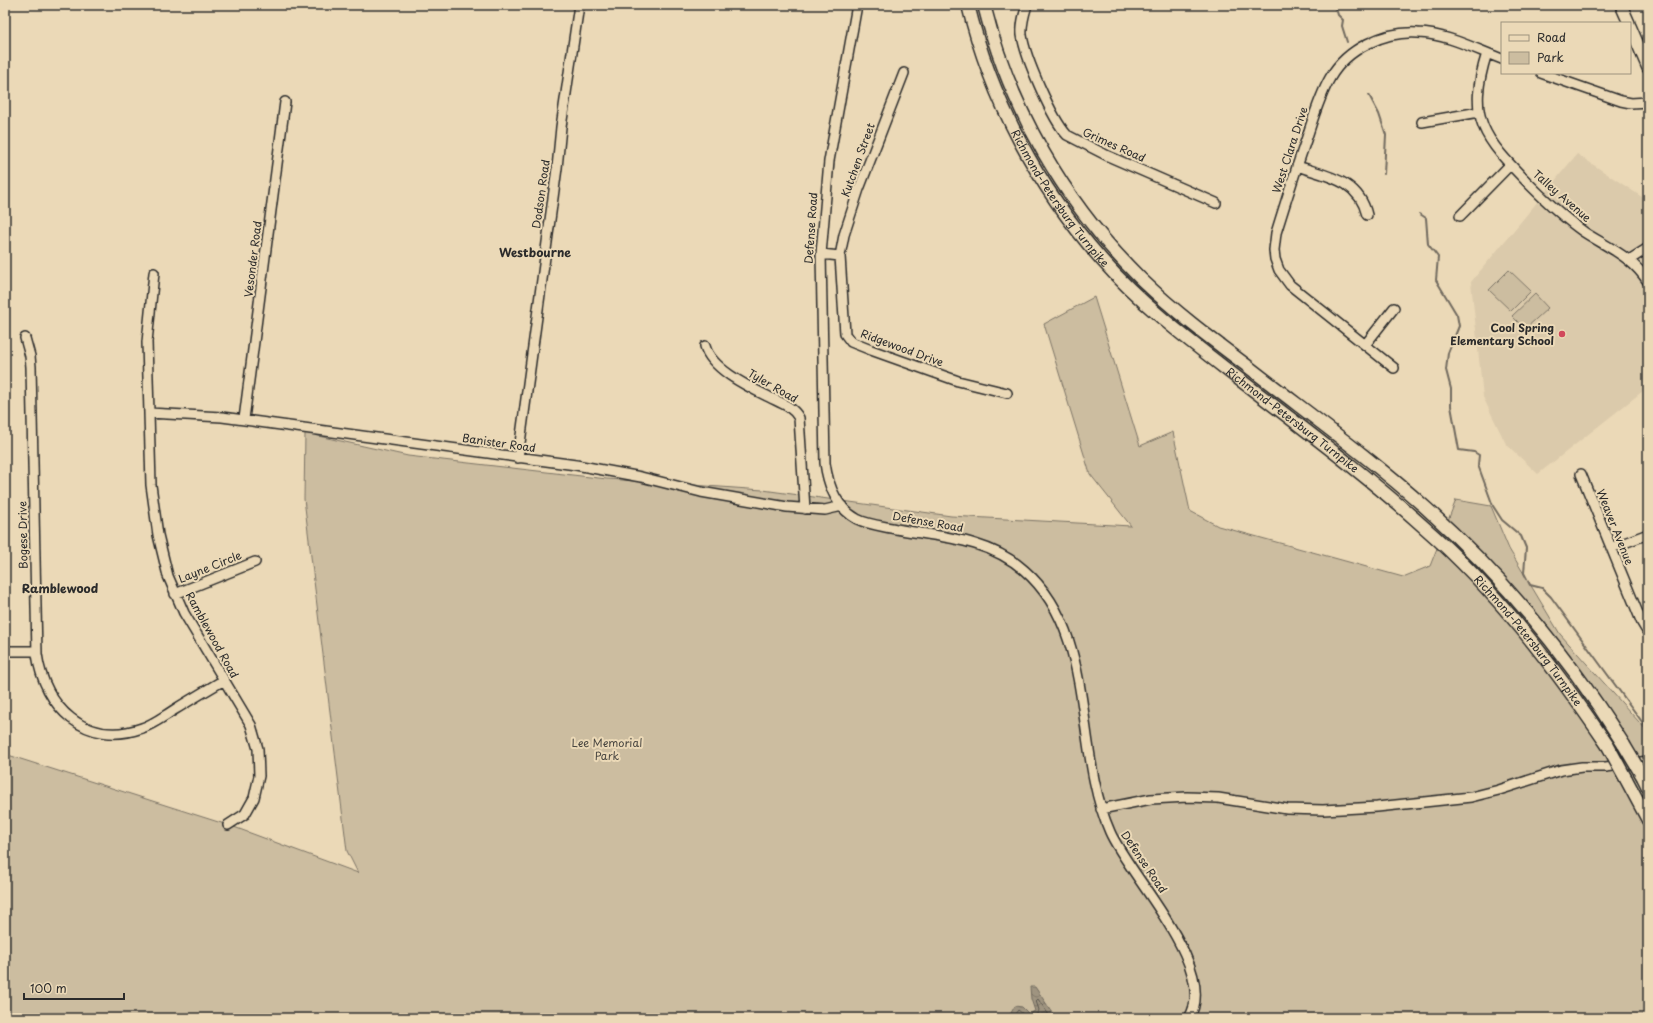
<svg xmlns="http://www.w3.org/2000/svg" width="1653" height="1023" viewBox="0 0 1653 1023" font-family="'Playpen Sans',sans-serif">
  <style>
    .built { fill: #dbcaab }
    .park { fill: #ccbda0; stroke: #7c7466 }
    .water { fill: url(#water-waves); stroke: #716a5e }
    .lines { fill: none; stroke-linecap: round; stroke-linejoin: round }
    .shore { stroke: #59554d; stroke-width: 1 }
    .stream { stroke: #716a5e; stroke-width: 2 }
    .minor-casing { stroke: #2b2b2b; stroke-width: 12 }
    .major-casing { stroke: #2b2b2b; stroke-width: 14 }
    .highway-casing { stroke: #2b2b2b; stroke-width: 15 }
    .minor { stroke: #ebd9b7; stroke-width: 9 }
    .major { stroke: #ebd9b7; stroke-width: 11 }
    .highway { stroke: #ebd9b7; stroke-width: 12 }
    .highway-bridge-casing { stroke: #2b2b2b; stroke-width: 15; stroke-linecap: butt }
    .highway-bridge { stroke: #ebd9b7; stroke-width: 12 }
    .poi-dot { fill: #d1495b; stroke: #ebd9b7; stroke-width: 1.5 }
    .labels { text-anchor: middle; stroke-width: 4; stroke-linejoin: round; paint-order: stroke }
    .street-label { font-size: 11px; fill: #2b2b2b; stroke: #ebd9b7 }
    .poi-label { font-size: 11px; font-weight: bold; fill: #2b2b2b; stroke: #ebd9b7; text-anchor: end }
    .park-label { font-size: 11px; fill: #4b4842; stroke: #ebd9b7 }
    .neighbourhood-label { font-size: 12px; font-weight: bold; fill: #2b2b2b; stroke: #ebd9b7 }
  </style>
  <defs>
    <pattern id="water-waves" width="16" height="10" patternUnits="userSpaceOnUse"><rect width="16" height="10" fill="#9f9480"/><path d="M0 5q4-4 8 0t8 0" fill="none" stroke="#827969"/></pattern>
  </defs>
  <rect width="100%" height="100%" fill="#ebd9b7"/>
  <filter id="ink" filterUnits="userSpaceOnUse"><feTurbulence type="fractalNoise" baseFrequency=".025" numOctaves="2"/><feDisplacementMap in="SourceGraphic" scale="8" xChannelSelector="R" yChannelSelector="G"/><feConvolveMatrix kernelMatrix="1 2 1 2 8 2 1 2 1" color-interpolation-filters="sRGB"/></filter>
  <g filter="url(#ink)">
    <!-- built -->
    <path class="built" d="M 1577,154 L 1648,201 L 1648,387 L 1538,474 L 1506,444 L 1483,397 L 1471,282 Z"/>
    <!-- park -->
    <path class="park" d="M 1509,270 L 1531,291 L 1511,311 L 1489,290 Z
      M 1535,294 L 1548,308 L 1525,329 L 1512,316 Z
      M 1094,297 L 1140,446 L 1173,432 L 1190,511 L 1218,526 L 1403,577 L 1430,566 L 1456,500 L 1491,506 L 1509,549 L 1560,634 L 1648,732 L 1648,1018 L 5,1018 L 5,754 L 234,827 L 358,873 L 347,851 L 304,499 L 305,433 L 408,456 L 607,479 L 763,490 L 951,516 L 1131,526 L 1090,474 L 1044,324 Z"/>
    <!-- water -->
    <path class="water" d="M 1030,987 L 1035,987 L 1056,1018 L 1008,1018 L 1015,1006 L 1022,1007 L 1029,1014 L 1035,1011 L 1031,999 Z"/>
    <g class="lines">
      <!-- shore -->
      <path class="shore" d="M 1012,1018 L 1018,1010 L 1028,1018 L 1037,1014 L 1039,1010 L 1036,1001 L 1038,999 L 1051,1018"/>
      <!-- stream -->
      <path class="stream" d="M 1335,5 L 1338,15 L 1343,20 L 1342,26 L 1347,42
        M 1369,95 L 1379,114 L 1386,135 L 1384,174
        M 1420,214 L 1426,218 L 1428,244 L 1438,257 L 1436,280 L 1457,315 L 1459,326 L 1448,353 L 1446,370 L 1451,389 L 1451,406 L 1459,450 L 1474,452 L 1479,455 L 1478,465 L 1493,506 L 1502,520 L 1521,536 L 1526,548 L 1524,573 L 1530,585 L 1542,588 L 1551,597 L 1648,730"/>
      <defs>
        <path id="minor" d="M 857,5 L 829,161 L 821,254 L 825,463 C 828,485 837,508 857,519 C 869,525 883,526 896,529 C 941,537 989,539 1024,570 C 1098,634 1073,749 1110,832 C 1129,876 1220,969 1189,1018
          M 1027,5 C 1024,15 1021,24 1022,35 C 1025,57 1052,119 1067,135 L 1108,156 L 1216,203
          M 1487,53 C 1466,119 1484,138 1529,184 C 1546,201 1564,218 1584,232 C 1607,247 1633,257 1648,282
          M 904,73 L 859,189 L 844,235 L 840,256 L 845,334 L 851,342 L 871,350 L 958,381 L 1007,393
          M 1541,73 L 1621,101 L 1631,103 L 1648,102
          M 1422,122 L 1479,112
          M 1297,166 C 1327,176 1359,180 1367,215
          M 1460,216 L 1510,165
          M 821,254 L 840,256
          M 1629,260 L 1648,248
          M 154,273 L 147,342 L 151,485 L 158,535 L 168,576 L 184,613 L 251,725 L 258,749 L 259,776 L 254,798 L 245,814 L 228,825
          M 25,338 L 30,356 L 31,367 L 37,654 C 44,707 86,748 142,728 C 154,724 164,716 174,710 C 190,700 207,690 224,680
          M 1365,345 L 1394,308
          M 705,346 C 711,369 749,387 769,397 C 781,403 792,406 799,418 L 805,509
          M 1394,368 L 1290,285 L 1279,270 L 1275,259 L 1274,250 L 1276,233 C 1285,204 1294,175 1304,146 C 1312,123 1318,99 1330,78 C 1347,48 1385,31 1418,33 C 1447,34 1475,49 1502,59
          M 149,413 L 222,417 L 576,465 L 641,477 L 701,492 L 787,507 L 825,510 L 842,506
          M 244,419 L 285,102
          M 518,458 L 557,168 L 561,127 L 579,5
          M 1581,474 L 1642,623 L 1648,633
          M 1611,548 L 1648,534
          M 175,594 L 255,562
          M 5,651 L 36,651
          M 1101,809 L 1151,799 L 1187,797 L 1218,798 L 1287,809 L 1323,810 L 1377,807 L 1471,797 L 1499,790 L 1561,770 L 1582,767 L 1606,767 L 1648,761"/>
        <path id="major" d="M 1621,5 L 1629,23
          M 1630,26 L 1648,68"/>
        <g id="highway">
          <path id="s1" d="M 968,5 C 991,99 1038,188 1102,260 C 1138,301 1182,335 1226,369 C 1293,421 1362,471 1425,528 C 1497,591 1555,668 1608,746"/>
          <path d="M 984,5 C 1010,109 1065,204 1141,279 C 1174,311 1210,338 1246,365 C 1306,412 1369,457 1426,508 C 1503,577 1569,657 1624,745"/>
          <path d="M 1643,777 L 1648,787"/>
          <path d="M 1626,779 L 1648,820"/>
        </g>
      </defs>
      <!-- minor casing -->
      <use href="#minor" class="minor-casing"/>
      <!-- major casing -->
      <use href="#major" class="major-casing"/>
      <!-- highway casing -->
      <use href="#highway" class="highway-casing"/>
      <!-- minor -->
      <use href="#minor" class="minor"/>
      <!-- major -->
      <use href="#major" class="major"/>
      <!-- highway -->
      <use href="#highway" class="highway"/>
      <defs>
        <path id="highway-bridge" d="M 1624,745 L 1643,777
          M 1608,746 L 1626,779"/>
      </defs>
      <!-- highway-bridge casing -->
      <use href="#highway-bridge" class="highway-bridge-casing"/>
      <!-- highway-bridge -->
      <use href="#highway-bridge" class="highway-bridge"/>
    </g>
  </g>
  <!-- markers -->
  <circle class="poi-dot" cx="1562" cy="334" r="4"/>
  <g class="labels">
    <!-- street labels -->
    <g class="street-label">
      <text transform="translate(1114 145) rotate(24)" y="4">Grimes Road</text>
      <text transform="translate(1290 150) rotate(-72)" y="4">West Clara Drive</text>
      <text transform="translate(858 160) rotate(-70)" y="4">Kutchen Street</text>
      <text transform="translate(541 194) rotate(-82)" y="4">Dodson Road</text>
      <text transform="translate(1562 196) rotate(41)" y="4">Talley Avenue</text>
      <text dy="4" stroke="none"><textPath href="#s1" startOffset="216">Richmond-Petersburg Turnpike</textPath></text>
      <text transform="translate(811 228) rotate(-86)" y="4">Defense Road</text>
      <text transform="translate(253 259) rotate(-83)" y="4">Vesonder Road</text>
      <text transform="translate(902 348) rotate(20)" y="4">Ridgewood Drive</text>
      <text transform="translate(773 386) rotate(30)" y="4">Tyler Road</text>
      <text dy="4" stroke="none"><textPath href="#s1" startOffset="540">Richmond-Petersburg Turnpike</textPath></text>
      <text transform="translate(499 443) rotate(8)" y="4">Banister Road</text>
      <text transform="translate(928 522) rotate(10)" y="4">Defense Road</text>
      <text transform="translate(1615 527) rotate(68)" y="4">Weaver Avenue</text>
      <text transform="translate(23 535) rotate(-91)" y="4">Bogese Drive</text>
      <text transform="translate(210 567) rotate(-22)" y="4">Layne Circle</text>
      <text transform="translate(212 635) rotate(61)" y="4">Ramblewood Road</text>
      <text dy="4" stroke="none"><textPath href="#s1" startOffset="864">Richmond-Petersburg Turnpike</textPath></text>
      <text transform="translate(1144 862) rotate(56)" y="4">Defense Road</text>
    </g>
    <!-- poi labels -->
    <g class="poi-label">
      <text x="1554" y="332">Cool Spring<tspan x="1554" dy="13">Elementary School</tspan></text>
    </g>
    <!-- park labels -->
    <g class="park-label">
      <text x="607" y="747">Lee Memorial<tspan x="607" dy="13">Park</tspan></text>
    </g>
    <!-- neighbourhood labels -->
    <g class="neighbourhood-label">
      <text x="535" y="257">Westbourne</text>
      <text x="60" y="593">Ramblewood</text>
    </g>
  </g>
  <!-- margin -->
  <rect width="1653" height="1023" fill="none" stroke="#ebd9b7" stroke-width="20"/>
  <rect x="10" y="10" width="1633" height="1003" fill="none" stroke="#2b2b2b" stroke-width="1.5" filter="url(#ink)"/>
  <!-- legend -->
  <rect x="1501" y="22" width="130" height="52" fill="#ebd9b7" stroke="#9e937f"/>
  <rect x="1509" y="35" width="20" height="6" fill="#ebd9b7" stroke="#9e937f"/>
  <text x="1537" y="42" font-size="12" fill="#2b2b2b">Road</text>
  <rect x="1509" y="52" width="20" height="12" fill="#ccbda0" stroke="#9e937f"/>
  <text x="1537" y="62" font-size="12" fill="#2b2b2b">Park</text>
  <!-- scale -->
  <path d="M24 993v6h100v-6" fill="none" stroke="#2b2b2b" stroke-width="2"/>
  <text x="30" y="993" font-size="12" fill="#2b2b2b" stroke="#ebd9b7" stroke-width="3" paint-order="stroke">100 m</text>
</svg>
